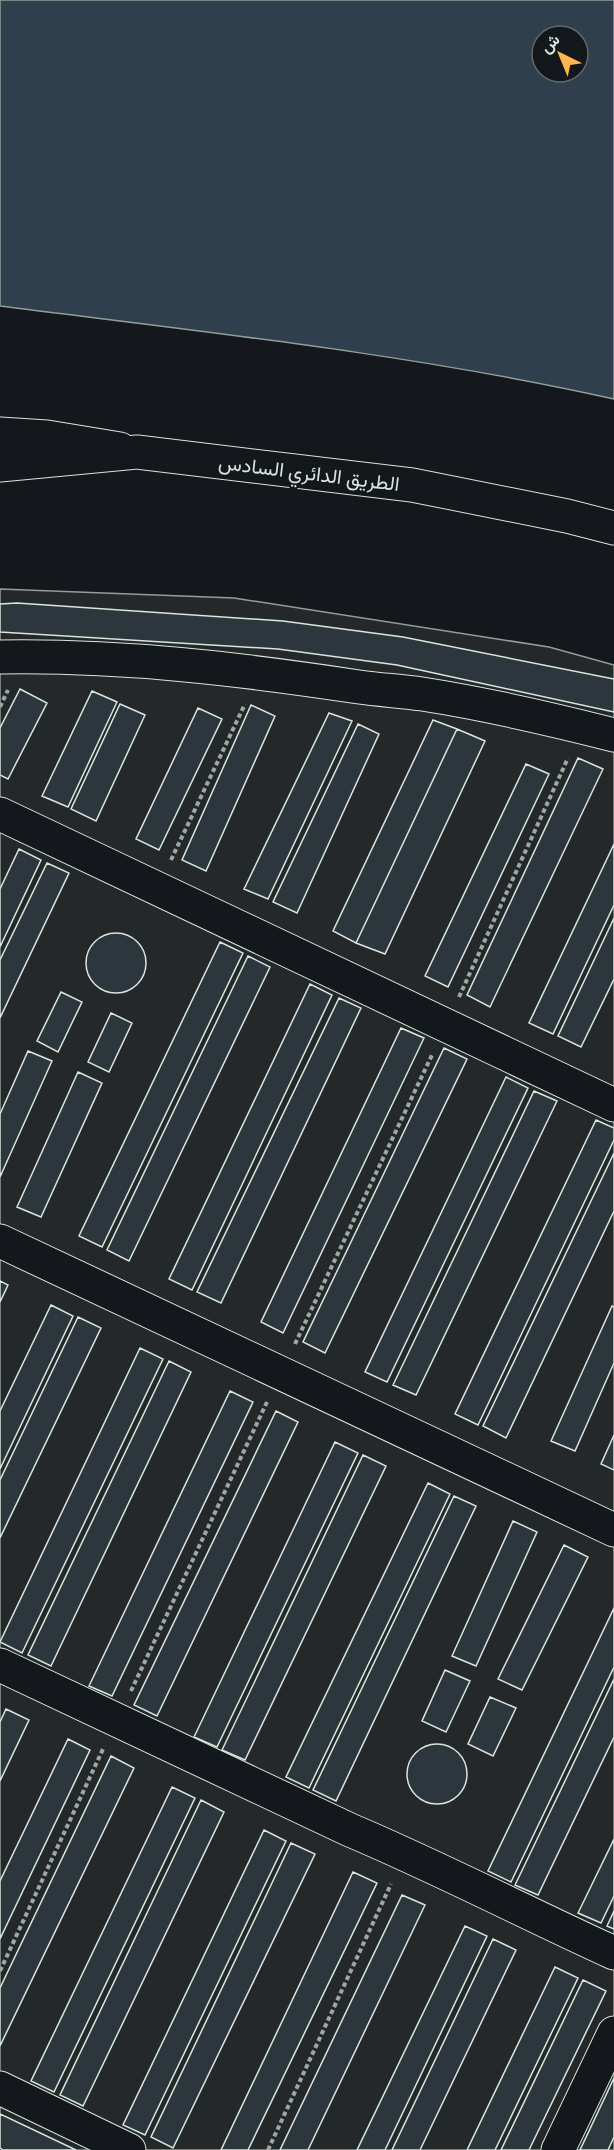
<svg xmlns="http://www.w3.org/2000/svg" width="614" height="2150" viewBox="0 0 614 2150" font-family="Karla,Vazirmatn,sans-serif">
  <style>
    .parking { fill: #24282b; stroke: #939e99; stroke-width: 1.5 }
    .water { fill: #2f3f4d; stroke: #939e99; stroke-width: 1.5; fill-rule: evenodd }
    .building { fill: #2c363c; stroke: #d8e6dc; stroke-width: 1.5 }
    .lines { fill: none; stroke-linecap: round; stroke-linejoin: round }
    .minor-casing { stroke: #d8e6dc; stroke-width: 35 }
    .highway-casing { stroke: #d8e6dc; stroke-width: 35 }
    .path { stroke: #9da8a2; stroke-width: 4; stroke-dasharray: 4.5 3; stroke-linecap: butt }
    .minor { stroke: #14181c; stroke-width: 33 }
    .highway { stroke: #14181c; stroke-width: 33 }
    .labels { text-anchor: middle; stroke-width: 4.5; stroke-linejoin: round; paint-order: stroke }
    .street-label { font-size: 20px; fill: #d8e6dc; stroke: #14181c }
  </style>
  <rect width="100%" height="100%" fill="#14181c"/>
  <!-- parking -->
  <path class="parking" d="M 0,589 L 234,598 L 549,647 L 614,665 L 614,2150 L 17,2150 L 0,2142 Z"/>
  <!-- water -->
  <path class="water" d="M 0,0 L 614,0 L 614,399 C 412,354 205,332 0,306 ZM 542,36 L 578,36 L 578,72 L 542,72 Z"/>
  <!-- building -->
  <path class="building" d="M 17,603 L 283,621 L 403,637 L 614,679 L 614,712 L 397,665 L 278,649 L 0,632 L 0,604 Z
    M 20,689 L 47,703 L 8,779 L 0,775 L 0,728 Z
    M 92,691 L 117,702 L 68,807 L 42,796 Z
    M 120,704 L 145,715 L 96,821 L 71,809 Z
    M 251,705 L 275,716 L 206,871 L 182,860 Z
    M 198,708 L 222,719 L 159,850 L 136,839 Z
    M 329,713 L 352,721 L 268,899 L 244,889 Z
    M 433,720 L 457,729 L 356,943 L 333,931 Z
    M 358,724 L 379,734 L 297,913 L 273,902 Z
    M 457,729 L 485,741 L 385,954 L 356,943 Z
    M 578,758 L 603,769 L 490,1007 L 467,995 Z
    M 526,764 L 549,774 L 448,987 L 425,976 Z
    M 614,844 L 614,905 L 553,1034 L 529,1023 Z
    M 19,849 L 41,860 L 0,947 L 0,889 Z
    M 47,863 L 69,873 L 0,1018 L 0,960 Z
    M 614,918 L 614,979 L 581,1047 L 558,1036 Z
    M86 963a30 30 0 1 1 60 0a30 30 0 1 1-60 0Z
    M 220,942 L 243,953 L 102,1247 L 79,1236 Z
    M 248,956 L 270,967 L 129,1261 L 107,1250 Z
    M 310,984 L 332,995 L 192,1290 L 169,1279 Z
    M 61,992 L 82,1002 L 58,1052 L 37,1041 Z
    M 339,998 L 361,1008 L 221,1303 L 197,1292 Z
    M 111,1013 L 132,1023 L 109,1072 L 88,1062 Z
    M 401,1028 L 424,1038 L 283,1333 L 261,1322 Z
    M 444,1048 L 467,1059 L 325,1353 L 303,1342 Z
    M 28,1051 L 52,1061 L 0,1177 L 0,1114 Z
    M 78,1072 L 102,1083 L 41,1217 L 17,1207 Z
    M 506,1077 L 528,1088 L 387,1382 L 365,1372 Z
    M 534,1091 L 557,1101 L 416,1395 L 393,1385 Z
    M 596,1120 L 614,1128 L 614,1140 L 478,1425 L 455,1414 Z
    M 614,1153 L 614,1211 L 506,1438 L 483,1426 Z
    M 0,1281 L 8,1285 L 0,1302 Z
    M 51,1305 L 73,1316 L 0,1469 L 0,1411 Z
    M 612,1306 L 614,1307 L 614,1363 L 575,1451 L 551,1441 Z
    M 78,1317 L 101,1328 L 0,1538 L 0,1480 Z
    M 140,1348 L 163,1359 L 22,1653 L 0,1642 Z
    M 169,1361 L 191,1372 L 51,1666 L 28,1655 Z
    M 230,1391 L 253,1402 L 112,1696 L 89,1686 Z
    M 276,1411 L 298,1422 L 157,1716 L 134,1705 Z
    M 614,1435 L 614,1470 L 601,1464 Z
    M 335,1442 L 358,1453 L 217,1747 L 194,1737 Z
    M 363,1455 L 386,1466 L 245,1760 L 222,1750 Z
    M 428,1483 L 450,1494 L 309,1788 L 286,1777 Z
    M 454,1496 L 476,1506 L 336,1801 L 313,1790 Z
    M 513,1521 L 537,1532 L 476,1666 L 452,1656 Z
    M 564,1545 L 588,1557 L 522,1690 L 498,1679 Z
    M 614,1608 L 614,1667 L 511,1882 L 488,1871 Z
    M 445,1670 L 470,1681 L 446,1732 L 422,1721 Z
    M 614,1679 L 614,1737 L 538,1895 L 515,1885 Z
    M 490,1697 L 516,1708 L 493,1756 L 468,1744 Z
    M 6,1709 L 29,1720 L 0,1781 L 0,1722 Z
    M 68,1739 L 90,1750 L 0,1939 L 0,1881 Z
    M407 1774a30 30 0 1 1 60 0a30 30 0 1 1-60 0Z
    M 111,1756 L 134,1768 L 0,2046 L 0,1988 Z
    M 172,1787 L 195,1798 L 54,2092 L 31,2081 Z
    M 201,1800 L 224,1812 L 83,2106 L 60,2095 Z
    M 264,1830 L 286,1841 L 145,2135 L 123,2125 Z
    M 614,1839 L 614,1896 L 601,1923 L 578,1913 Z
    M 291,1843 L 315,1854 L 173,2148 L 151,2137 Z
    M 353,1872 L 377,1883 L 248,2150 L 221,2150 Z
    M 402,1895 L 425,1905 L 308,2150 L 280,2150 Z
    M 614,1911 L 614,1929 L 607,1926 Z
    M 465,1926 L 487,1936 L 385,2150 L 357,2150 Z
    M 493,1939 L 516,1950 L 420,2150 L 392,2150 Z
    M 555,1967 L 578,1978 L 495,2150 L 467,2150 Z
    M 583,1980 L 606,1991 L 529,2150 L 501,2150 Z
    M 614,2078 L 614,2137 L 608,2150 L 580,2150 Z
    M 0,2114 L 76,2150 L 3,2150 L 0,2148 Z"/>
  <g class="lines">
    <defs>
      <path id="minor" d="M 0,434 L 47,437 L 120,449
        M 0,657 C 121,655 240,669 359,687 C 380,690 401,691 422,694 C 487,704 551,719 614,735
        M 0,814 L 614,1105
        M 0,1241 L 614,1530
        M 0,1665 L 350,1830 C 440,1868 526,1913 614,1953
        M 0,2088 L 129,2150
        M 558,2150 L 614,2033"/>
      <path id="highway" d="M 0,465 L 137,452 L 412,485 L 567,516 L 614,528"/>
    </defs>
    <!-- minor casing -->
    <use href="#minor" class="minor-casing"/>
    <!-- highway casing -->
    <use href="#highway" class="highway-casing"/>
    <!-- path -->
    <path class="path" d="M 0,707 L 8,690
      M 171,860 L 245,704
      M 459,997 L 568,758
      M 295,1344 L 432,1055
      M 131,1691 L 267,1402
      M 0,1971 L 103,1749
      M 268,2150 L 391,1884"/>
    <!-- minor -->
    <use href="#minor" class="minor"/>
    <!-- highway -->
    <use href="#highway" class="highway"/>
  </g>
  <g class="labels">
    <!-- street labels -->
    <g class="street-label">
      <text transform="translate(309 473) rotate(7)" y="7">الطريق الدائري السادس</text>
    </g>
  </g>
  <!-- north arrow -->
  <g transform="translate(560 54) rotate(317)"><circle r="28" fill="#14181c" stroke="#626a69" stroke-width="1.5"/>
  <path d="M0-4.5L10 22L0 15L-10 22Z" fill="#ffb74d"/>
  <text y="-9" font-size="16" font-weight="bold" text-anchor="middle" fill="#d8e6dc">ش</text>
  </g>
</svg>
